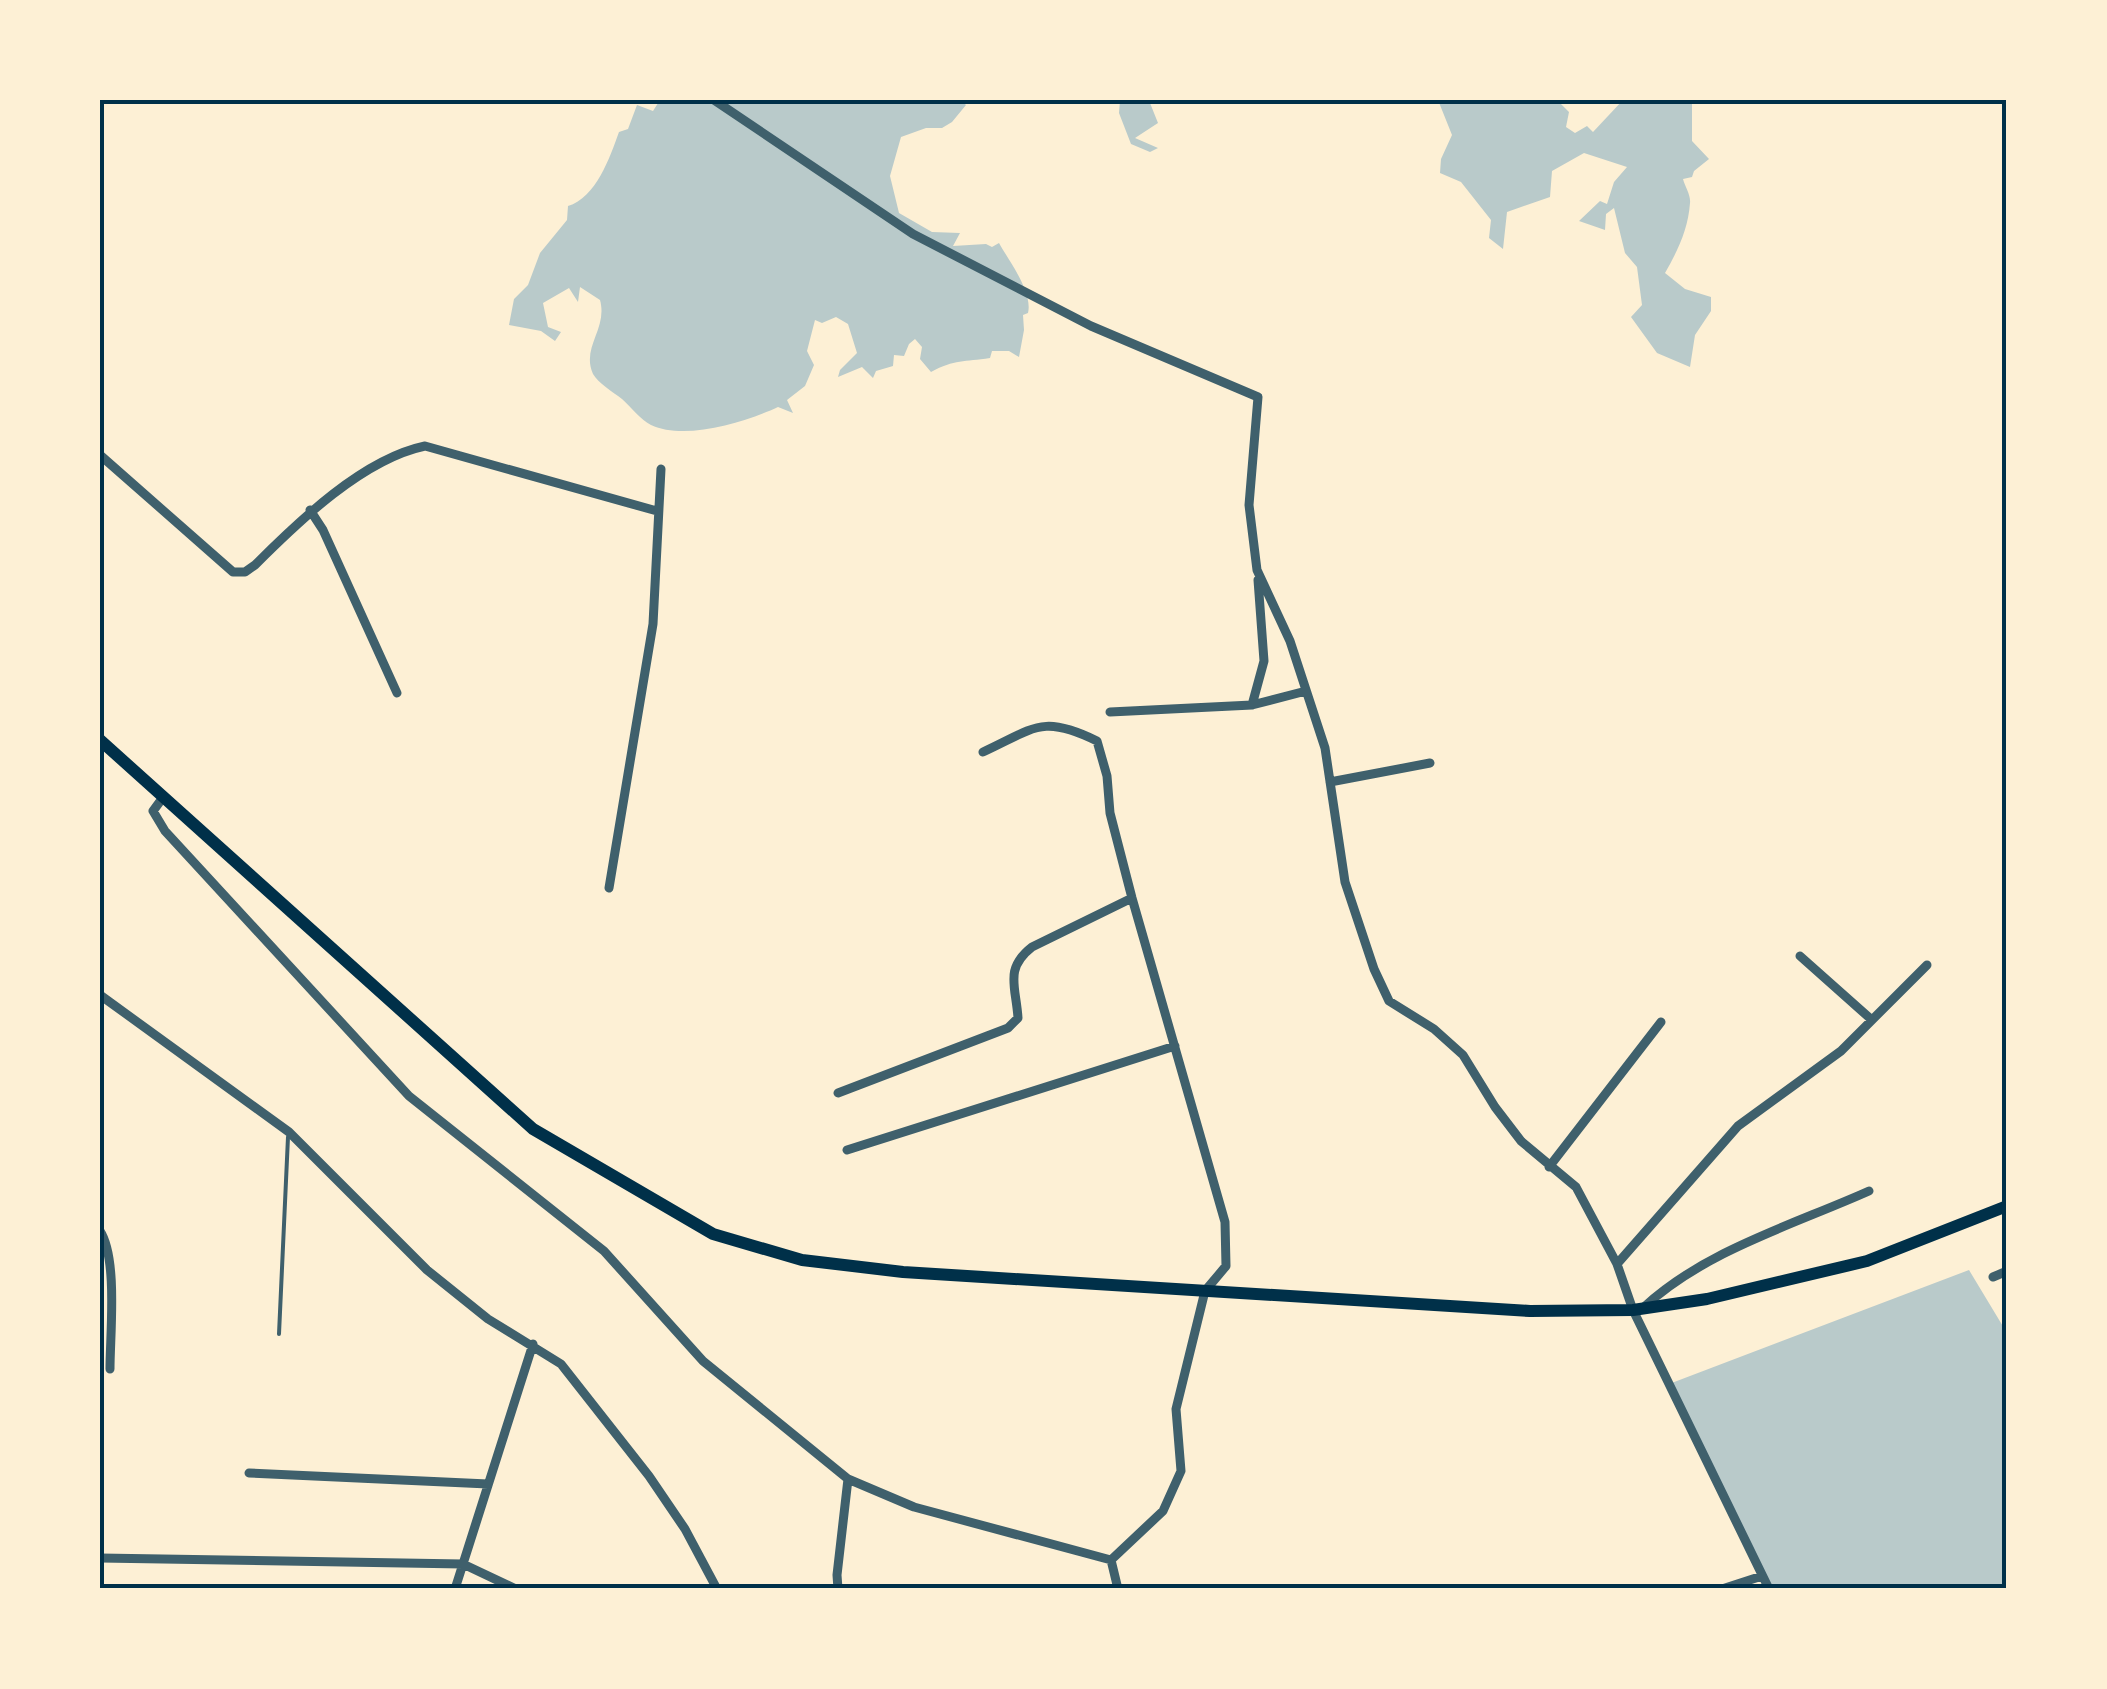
<svg xmlns="http://www.w3.org/2000/svg" width="2107" height="1689" viewBox="0 0 2107 1689" font-family="Overpass,sans-serif">
  <style>
    .green { fill: #b9caca }
    .lines { fill: none; stroke-linecap: round; stroke-linejoin: round }
    .service { stroke: #3f606c; stroke-width: 4 }
    .minor { stroke: #3f606c; stroke-width: 9 }
    .secondary { stroke: #003049; stroke-width: 12 }
    .neatline { fill: none; stroke: #003049; stroke-width: 4 }
  </style>
  <rect width="100%" height="100%" fill="#fdf0d5"/>
  <!-- green -->
  <path class="green" d="M 660,100 L 961,100 L 966,105 L 952,122 L 942,128 L 926,128 L 901,137 L 890,176 L 899,213 L 932,232 L 960,233 L 953,246 L 986,244 L 992,247 L 999,243 C 1009,261 1033,292 1028,313 L 1023,315 L 1024,330 L 1019,357 L 1009,351 L 992,351 L 990,358 C 964,362 955,359 931,372 L 920,359 L 922,347 L 915,339 L 909,344 L 904,356 L 894,355 L 893,366 L 876,371 L 873,378 L 862,367 L 838,377 L 840,370 L 857,353 L 848,324 L 836,317 L 822,323 L 815,320 L 807,351 L 814,365 L 805,386 L 787,400 L 793,413 L 778,407 C 746,422 685,441 651,425 C 641,420 631,407 622,399 C 613,392 598,383 593,374 C 581,347 608,329 600,300 L 580,287 L 578,302 L 569,288 L 543,303 L 548,327 L 561,332 L 555,341 L 541,331 L 509,325 L 514,299 L 528,285 L 540,253 L 567,220 L 568,206 C 596,198 610,157 619,132 L 628,129 L 637,105 L 653,111 Z
    M 1120,100 L 1154,100 L 1150,103 L 1158,123 L 1135,138 L 1158,148 L 1150,152 L 1131,144 L 1119,113 Z
    M 1438,100 L 1557,100 L 1569,112 L 1566,127 L 1575,133 L 1587,126 L 1593,132 L 1623,100 L 1692,100 L 1692,141 L 1709,159 L 1694,171 L 1692,177 L 1683,179 C 1685,187 1691,195 1690,203 C 1688,230 1678,250 1665,273 L 1685,289 L 1711,297 L 1711,311 L 1695,335 L 1690,367 L 1657,353 L 1631,317 L 1642,305 L 1637,267 L 1625,253 L 1614,208 L 1606,214 L 1605,230 L 1579,221 L 1600,201 L 1607,204 L 1614,182 L 1627,167 L 1584,153 L 1552,171 L 1550,197 L 1507,212 L 1503,249 L 1489,238 L 1491,220 L 1461,182 L 1440,173 L 1441,159 L 1452,135 Z
    M 1969,1270 L 2007,1333 L 2007,1589 L 1769,1589 L 1669,1384 Z"/>
  <g class="lines">
    <!-- service -->
    <path class="service" d="M 279,1334 L 288,1137"/>
    <!-- minor -->
    <path class="minor" d="M 714,100 L 913,234 L 1091,326 L 1258,397 L 1249,505 L 1257,570 L 1290,641 L 1325,748 L 1345,882 L 1374,969 L 1389,1001 L 1434,1029 L 1463,1055 L 1495,1107 L 1521,1141 L 1576,1187 L 1617,1264 L 1633,1310 L 1769,1589
      M 100,455 L 233,572 L 245,572 L 255,565 C 299,521 363,459 425,446 L 657,511
      M 310,510 L 323,530 L 397,693
      M 1252,705 L 1264,661 L 1258,580
      M 1110,712 L 1252,705 L 1306,691
      M 983,752 C 1035,728 1042,714 1097,741 L 1107,776 L 1110,813 L 1132,898 L 1225,1222 L 1226,1266 L 1205,1291 L 1176,1409 L 1181,1471 L 1163,1511 L 1111,1560
      M 1330,782 L 1430,763
      M 164,796 L 153,811 L 165,831 L 409,1096 L 604,1251 L 703,1361 L 848,1479 L 914,1507 L 1111,1560
      M 609,888 L 653,624 L 661,469
      M 1800,956 L 1872,1020
      M 100,995 L 289,1132 L 427,1270 L 488,1319 L 561,1364 L 649,1476 L 685,1529 L 717,1589
      M 838,1093 L 1008,1028 L 1018,1018 C 1016,986 1004,969 1032,947 L 1132,898
      M 847,1150 L 1175,1046
      M 1549,1167 L 1661,1022
      M 100,1231 C 118,1259 110,1334 110,1369
      M 1617,1264 L 1738,1126 L 1841,1051 L 1927,965
      M 1993,1277 L 2007,1271
      M 1644,1307 C 1706,1250 1793,1225 1869,1191
      M 249,1473 L 488,1484
      M 100,1558 L 463,1564 L 516,1589
      M 1111,1560 L 1118,1589
      M 455,1589 L 533,1344
      M 838,1589 L 837,1575 L 848,1479
      M 1722,1589 L 1762,1576"/>
    <!-- secondary -->
    <path class="secondary" d="M 100,740 L 533,1129 L 713,1234 L 802,1260 L 903,1272 L 1530,1311 L 1633,1310 L 1707,1299 L 1867,1261 L 2007,1206"/>
  </g>
  <!-- border -->
  <rect width="2107" height="1689" fill="none" stroke="#fdf0d5" stroke-width="205"/>
  <rect x="102" y="102" width="1902" height="1484" class="neatline"/>
</svg>
